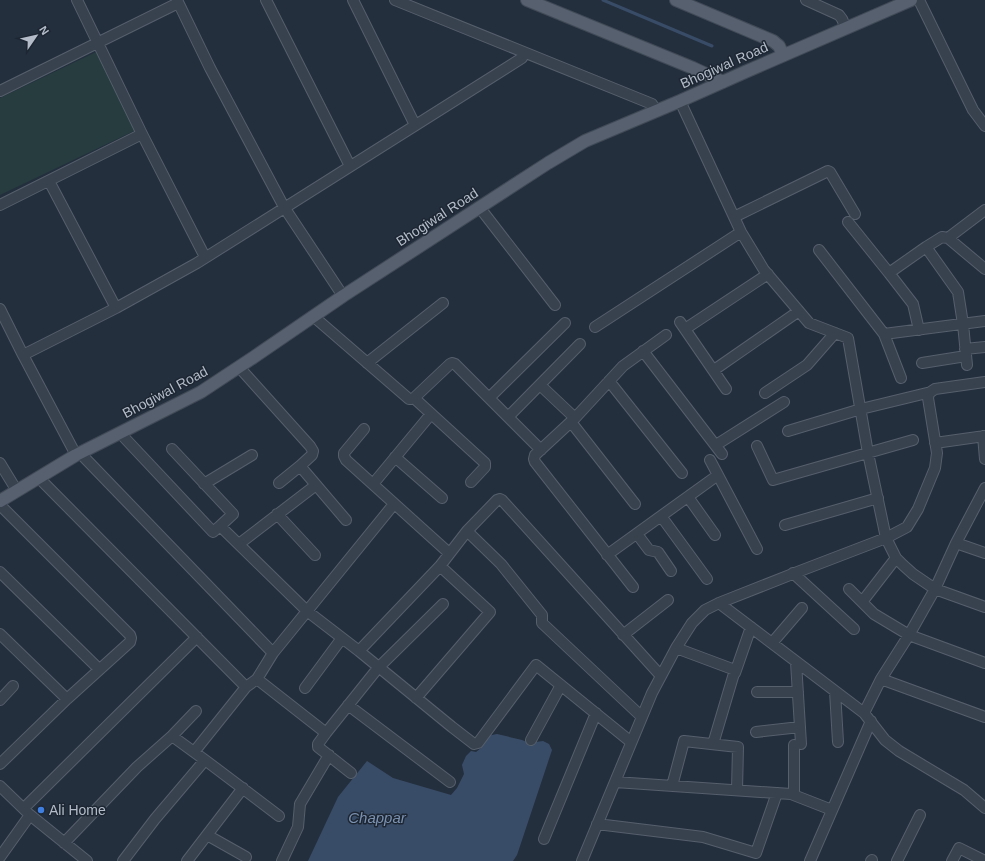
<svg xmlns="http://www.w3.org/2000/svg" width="985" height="861" viewBox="0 0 985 861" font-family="Arial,sans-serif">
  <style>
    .green { fill: #263c3f }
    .water { fill: #394c67 }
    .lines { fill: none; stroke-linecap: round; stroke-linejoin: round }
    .stream { stroke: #394c67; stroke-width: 3 }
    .minor-casing { stroke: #565f6c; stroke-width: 12 }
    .major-casing { stroke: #414a57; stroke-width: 14 }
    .minor { stroke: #38414e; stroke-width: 10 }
    .major { stroke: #56606e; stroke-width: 12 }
    .shop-dot { fill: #3f7fe0; stroke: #1d2633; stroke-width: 1.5 }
    .labels { text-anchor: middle; stroke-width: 3; stroke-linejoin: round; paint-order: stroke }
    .street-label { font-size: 14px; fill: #b4bcc9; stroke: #1d2633 }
    .poi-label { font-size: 14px; fill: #b4bcc9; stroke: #1d2633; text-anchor: start }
    .water-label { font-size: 15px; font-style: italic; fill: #7c92b1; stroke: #1d2633 }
  </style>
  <rect width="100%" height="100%" fill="#242f3e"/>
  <!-- green -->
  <path class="green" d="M 96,52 L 136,130 L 0,195 L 0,98 Z"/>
  <!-- water -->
  <path class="water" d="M 497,734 L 522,740 L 529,743 L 543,741 L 549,744 L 552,750 L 517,855 L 513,861 L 308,861 L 338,797 L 367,761 L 393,778 L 451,795 L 457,788 L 464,774 L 462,765 L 466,756 L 471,751 L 476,752 L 481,748 L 481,745 L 487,736 Z"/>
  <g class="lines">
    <!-- stream -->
    <path class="stream" d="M 603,0 L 712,46"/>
    <defs>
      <path id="minor" d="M 77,0 L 142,134 L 205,257
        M 177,0 L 210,68 L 284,207 L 343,296
        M 266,0 L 350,166
        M 353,0 L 415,125
        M 395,0 L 652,104 L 656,111
        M 806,0 L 839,15 L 842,19 L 846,28
        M 919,0 L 973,110 L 985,126
        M 0,91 L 178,3
        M 680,101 L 741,232 L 764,270 L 809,323 L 848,338 L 868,453 L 886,538 L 896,558 L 903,565 L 913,574 L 935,589 L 985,607
        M 49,181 L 116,308
        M 0,205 L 142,134
        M 480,208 L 555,305
        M 734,217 L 828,171 L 830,172 L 855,214
        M 848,222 L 889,273
        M 948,238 L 985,210
        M 926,247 L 958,292 L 963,324 L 967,365
        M 819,250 L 884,334 L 901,378
        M 0,309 L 23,355 L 76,455
        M 313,316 L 409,399 L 411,399 L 414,398 L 450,364 L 452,363 L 455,364 L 541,450
        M 680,322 L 726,389
        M 595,327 L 741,232
        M 685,329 L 768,274
        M 919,330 L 913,304 L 889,273 L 926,247 L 942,237 L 948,238 L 985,269
        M 884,334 L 985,321
        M 965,349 L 985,347
        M 643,351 L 722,454
        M 23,355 L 116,308 L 197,263 L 522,58 L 524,53
        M 367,363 L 443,303
        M 922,363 L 966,356
        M 239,367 L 310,446 L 313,451 L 312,455 L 300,466 L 279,483
        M 714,370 L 799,311
        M 609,381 L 682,473
        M 540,385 L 575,418 L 561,431 L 535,455 L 534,459 L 535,462 L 633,587
        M 765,393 L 807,365 L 835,333
        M 414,398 L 485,463 L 485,467 L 471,482
        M 489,398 L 565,323
        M 508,417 L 580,344
        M 575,418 L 623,366 L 666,335
        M 571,422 L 635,504
        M 364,429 L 344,453 L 344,456 L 346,460 L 449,553
        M 788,431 L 861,409 L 931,392
        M 120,433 L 213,532 L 220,526 L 307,611 L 359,651 L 452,727 L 474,744 L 478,743 L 536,665 L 631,742
        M 983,436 L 985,459
        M 935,443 L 985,436
        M 716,445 L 784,402
        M 757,446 L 773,480 L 913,440
        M 172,449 L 233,514 L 220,526
        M 80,453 L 273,653
        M 395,457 L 442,498
        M 710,460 L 757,549
        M 0,463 L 17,491
        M 300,466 L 346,520
        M 39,478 L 246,687
        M 204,484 L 252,455
        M 373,484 L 431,414
        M 688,497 L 715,535
        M 0,505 L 130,635 L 131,638 L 130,642 L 67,699 L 0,764
        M 277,514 L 315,555
        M 661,516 L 707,579
        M 785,525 L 878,498
        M 467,531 L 501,564 L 542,615 L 542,623 L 642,717
        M 637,534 L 649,550 L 658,552 L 671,571
        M 956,543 L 985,553
        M 239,544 L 316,485
        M 607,555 L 718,475
        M 0,572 L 99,669
        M 793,573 L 854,629
        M 849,589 L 874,614 L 909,635 L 985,663
        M 862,602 L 896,558
        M 719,603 L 864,713 L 885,740 L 899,751 L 964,790 L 985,808
        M 0,634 L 67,699
        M 623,635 L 668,600
        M 772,643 L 802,608
        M 676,648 L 735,670 L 713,744
        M 359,651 L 440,566 L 467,531 L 497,500 L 500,499 L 502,500 L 661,676
        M 796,662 L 801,744
        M 735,673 L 751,627
        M 257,679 L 326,733 L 378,668 L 443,604
        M 881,679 L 985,717
        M 305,688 L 342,638
        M 835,691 L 838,742
        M 757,692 L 798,692
        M 416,698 L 490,612 L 440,566
        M 0,700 L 13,686
        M 348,705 L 450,782
        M 864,713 L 881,679 L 909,635 L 935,589 L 956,543 L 985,488
        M 756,732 L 800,727
        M 326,733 L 318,744 L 318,747 L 351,773
        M 172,736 L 205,760 L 279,816
        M 531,740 L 561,685
        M 194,752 L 246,687 L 257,679 L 273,653 L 394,504
        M 615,782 L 791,794 L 832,810
        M 0,786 L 30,815 L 87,861
        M 672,786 L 684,741 L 738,747 L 737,790
        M 794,795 L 794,745
        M 24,808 L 197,637
        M 597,824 L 703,837 L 756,853 L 777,793
        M 207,835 L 246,857
        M 544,839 L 596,713
        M 64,843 L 137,767 L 172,736 L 196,711
        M 0,857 L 30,815
        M 123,861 L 155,819 L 205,760
        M 187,861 L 243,788
        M 282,861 L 298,827 L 300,804 L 329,755
        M 582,861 L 652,693 L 676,648 L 692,623 L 705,610 L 719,603 L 800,571 L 886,538 L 907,527 L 918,509 L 935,468 L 937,453 L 928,398 L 929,393 L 935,389 L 985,382
        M 810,861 L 871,721
        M 871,861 L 872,860
        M 897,861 L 920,815
        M 952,861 L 959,848 L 985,861"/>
      <path id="major" d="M 527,0 L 693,68 L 723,82
        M 676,0 L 773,41 L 779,46 L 783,55
        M 0,501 L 76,455 L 201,392 L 254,357 L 343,296 L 548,163 L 585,141 L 680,101 L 745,72 L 911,0"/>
    </defs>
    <!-- minor casing -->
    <use href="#minor" class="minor-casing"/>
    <!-- major casing -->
    <use href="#major" class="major-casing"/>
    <!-- minor -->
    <use href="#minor" class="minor"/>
    <!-- major -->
    <use href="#major" class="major"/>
  </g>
  <!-- markers -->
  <circle class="shop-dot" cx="41" cy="810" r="4"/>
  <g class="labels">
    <!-- street labels -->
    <g class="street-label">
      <text transform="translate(724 65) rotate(-24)" y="5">Bhogiwal Road</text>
      <text transform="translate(437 217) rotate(-33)" y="5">Bhogiwal Road</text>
      <text transform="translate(165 392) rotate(-28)" y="5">Bhogiwal Road</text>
    </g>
    <!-- poi labels -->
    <g class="poi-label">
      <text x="49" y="815">Ali Home</text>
    </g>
    <!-- water labels -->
    <g class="water-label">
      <text x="377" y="823">Chappar</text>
    </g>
  </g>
  <!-- north arrow -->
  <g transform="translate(36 36) rotate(56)" stroke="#1d2633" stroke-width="3" paint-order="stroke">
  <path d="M0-3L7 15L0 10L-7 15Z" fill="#b4bcc9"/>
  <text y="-6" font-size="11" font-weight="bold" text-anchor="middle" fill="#b4bcc9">N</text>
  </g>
</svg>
